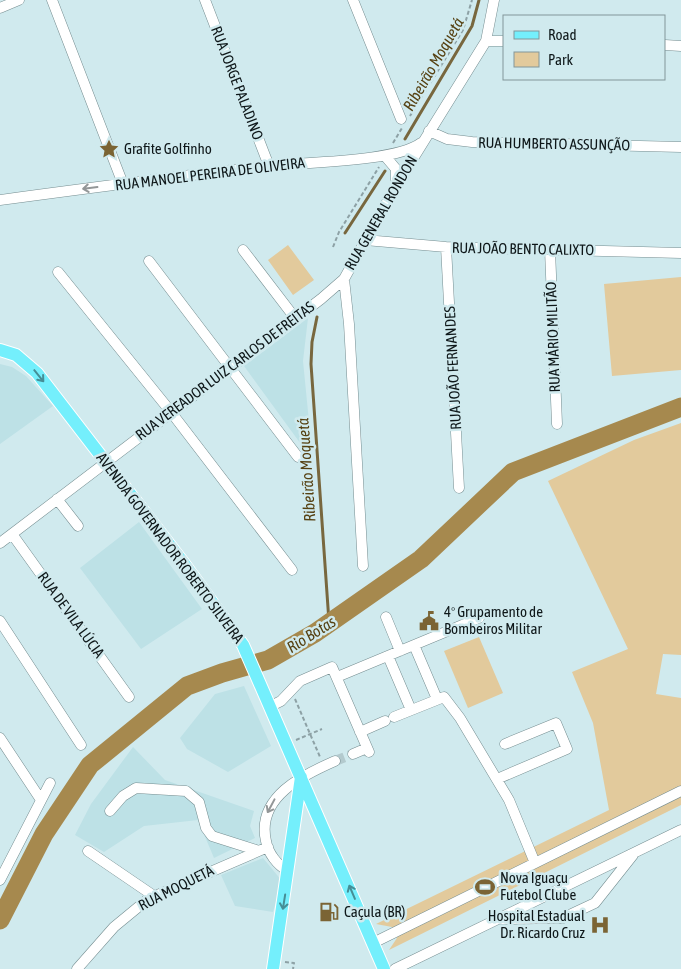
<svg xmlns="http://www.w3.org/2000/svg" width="681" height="969" viewBox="0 0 681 969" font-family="'Asap Condensed',sans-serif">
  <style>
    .built { fill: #bde1e6 }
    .green { fill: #e2ca9c }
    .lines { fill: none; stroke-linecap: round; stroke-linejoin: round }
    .stream { stroke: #78673e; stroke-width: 3 }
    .river { stroke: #a6894e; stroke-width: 19 }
    .minor-tunnel { stroke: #b3cace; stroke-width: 10; stroke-dasharray: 10 5; stroke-linecap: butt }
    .minor-casing { stroke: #758d90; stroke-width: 11 }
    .major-casing { stroke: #fff; stroke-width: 14 }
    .path { stroke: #8da1a5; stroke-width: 2; stroke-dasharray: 4 2.5; stroke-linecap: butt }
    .minor { stroke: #fff; stroke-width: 10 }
    .major { stroke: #74effc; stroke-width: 12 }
    .oneway { stroke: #939798 }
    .oneway2 { stroke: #468e96 }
    .labels { text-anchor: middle; stroke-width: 5; stroke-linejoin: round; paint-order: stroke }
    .street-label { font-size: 15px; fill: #0e1719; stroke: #d0eaee }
    .poi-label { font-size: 15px; fill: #0e1719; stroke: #d0eaee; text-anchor: start }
    .water-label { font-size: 16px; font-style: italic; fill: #564112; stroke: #d0eaee }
  </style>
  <rect width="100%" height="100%" fill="#d0eaee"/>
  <!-- built -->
  <path class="built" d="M 308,318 L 303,361 L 311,442 L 303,447 L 244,366 Z
    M 0,364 L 12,367 L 26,376 L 53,406 L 0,444 Z
    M 139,522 L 202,609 L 141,649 L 80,568 Z
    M 244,686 L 271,746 L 228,772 L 187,749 L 180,738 L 215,694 Z
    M 133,747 L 165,780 L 254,811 L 250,826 L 255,838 L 214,858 L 198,820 L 144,826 L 104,852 L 75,835 L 91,804 Z
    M 263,858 L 282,881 L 273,912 L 235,906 L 221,875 Z"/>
  <!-- green -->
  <path class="green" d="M 288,245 L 314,280 L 293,295 L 268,260 Z
    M 681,277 L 681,370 L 612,376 L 604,284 Z
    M 681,423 L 681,655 L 663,654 L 656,694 L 681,698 L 681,805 L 389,950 L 397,938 L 392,927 L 376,924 L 609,810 L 593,723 L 572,672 L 628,649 L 548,481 L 634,440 Z
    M 479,637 L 503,693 L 468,708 L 444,651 Z"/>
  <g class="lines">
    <!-- stream -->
    <path class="stream" d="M 405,139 L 472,26 L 479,0
      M 345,233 L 385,171
      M 317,317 L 312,342 L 311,364 L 329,622"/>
    <!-- river -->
    <path class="river" d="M 0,920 L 44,834 L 90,765 L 187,686 L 222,673 L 268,660 L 315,633 L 421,559 L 513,472 L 681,407"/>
    <!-- minor-tunnel -->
    <path class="minor-tunnel" d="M 335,761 L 353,754"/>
    <defs>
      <path id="minor" d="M 52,0 L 123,184
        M 205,0 L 269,166
        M 353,0 L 401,119
        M 0,8 L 19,0
        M 486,41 L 505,41
        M 665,45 L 681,46
        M 429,131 L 447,139 L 472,142 L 681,147
        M 385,156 L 396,169 L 396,183
        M 0,200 C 89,188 179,176 268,166 C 304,162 396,162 421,143
        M 365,240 L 446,247 L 681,253
        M 446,247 L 459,488
        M 243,250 L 295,318
        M 550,250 L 557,424
        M 149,261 L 298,457
        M 58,272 L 171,412 L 292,570
        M 344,279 L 349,324 L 363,566
        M 57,499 L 78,526
        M 12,534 L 129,697
        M 0,543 L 321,299 L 344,279 L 396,186 L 486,41 L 494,0
        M 386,617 L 400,651
        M 0,621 L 81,745
        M 414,645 L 437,699
        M 388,656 L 411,710
        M 337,677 L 479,618
        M 271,706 L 281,701 L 300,681 L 332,667 L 369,752
        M 394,717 L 444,697 L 460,718 L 509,800 L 535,863
        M 360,732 L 385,721
        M 0,738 L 41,800
        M 353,754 L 367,748
        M 497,779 L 567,749 L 556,723 L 505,744
        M 110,811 L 123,796 L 136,788 L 186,791 L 199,802 L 206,828 L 212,836 L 256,850
        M 88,851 L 154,896
        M 288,871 C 277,865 268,853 266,841 C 256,797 303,775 335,761
        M 0,880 L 50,783
        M 502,919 L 563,918 L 595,903 L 633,855
        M 373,943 L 681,791
        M 77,969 L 114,927 L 148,899 L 268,847
        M 395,969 L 681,830"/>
      <path id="major" d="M 0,350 L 16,355 L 37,373 L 185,565 L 243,645 L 384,969
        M 273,969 L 301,777"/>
    </defs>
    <!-- minor casing -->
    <use href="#minor" class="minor-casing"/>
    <!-- major casing -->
    <use href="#major" class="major-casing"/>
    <!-- path -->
    <path class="path" d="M 410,116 L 463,30 L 472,0
      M 393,143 L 402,128
      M 333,247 L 339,232 L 379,167
      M 295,699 L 320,757
      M 296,740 L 322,729
      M 285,962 L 294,963 L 293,969"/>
    <!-- minor -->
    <use href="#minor" class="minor"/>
    <!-- major -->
    <use href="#major" class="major"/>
  </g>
  <!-- one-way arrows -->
  <defs><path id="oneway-shaft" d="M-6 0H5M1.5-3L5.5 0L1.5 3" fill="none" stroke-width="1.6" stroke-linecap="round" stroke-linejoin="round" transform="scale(1.25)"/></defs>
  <g class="oneway">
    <use href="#oneway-shaft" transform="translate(90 188) rotate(173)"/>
    <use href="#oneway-shaft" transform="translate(271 806) rotate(118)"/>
  </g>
  <g class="oneway2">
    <use href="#oneway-shaft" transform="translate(39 376) rotate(51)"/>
    <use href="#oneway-shaft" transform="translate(352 892) rotate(-113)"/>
    <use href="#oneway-shaft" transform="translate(284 902) rotate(99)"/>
  </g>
  <!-- icons -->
  <defs>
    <symbol id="sight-bare" viewBox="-9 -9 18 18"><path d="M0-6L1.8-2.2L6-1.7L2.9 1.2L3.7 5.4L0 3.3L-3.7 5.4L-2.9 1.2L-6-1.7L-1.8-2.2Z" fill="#7b6434" stroke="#d0eaee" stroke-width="2.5" paint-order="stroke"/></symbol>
    <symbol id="civic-bare" viewBox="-9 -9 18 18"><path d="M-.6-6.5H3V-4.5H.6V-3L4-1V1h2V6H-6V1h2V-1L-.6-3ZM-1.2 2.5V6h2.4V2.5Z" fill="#7b6434" stroke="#d0eaee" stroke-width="2.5" paint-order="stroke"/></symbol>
    <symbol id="stadium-bare" viewBox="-9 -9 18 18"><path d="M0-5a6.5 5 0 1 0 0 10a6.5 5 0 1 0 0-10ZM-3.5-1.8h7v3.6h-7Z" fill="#7b6434" stroke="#d0eaee" stroke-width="2.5" paint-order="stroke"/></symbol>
    <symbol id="fuel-bare" viewBox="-9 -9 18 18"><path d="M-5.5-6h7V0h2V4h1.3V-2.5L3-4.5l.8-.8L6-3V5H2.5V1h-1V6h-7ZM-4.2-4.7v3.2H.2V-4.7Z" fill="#7b6434" stroke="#d0eaee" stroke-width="2.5" paint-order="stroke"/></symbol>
    <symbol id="hospital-bare" viewBox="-9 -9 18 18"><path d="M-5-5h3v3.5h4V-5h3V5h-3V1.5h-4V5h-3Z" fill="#7b6434" stroke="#d0eaee" stroke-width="2.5" paint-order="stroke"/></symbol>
  </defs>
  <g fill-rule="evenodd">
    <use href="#sight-bare" x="95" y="135" width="28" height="28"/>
    <use href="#civic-bare" x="415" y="607" width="28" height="28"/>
    <use href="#stadium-bare" x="471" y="873" width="28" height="28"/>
    <use href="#fuel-bare" x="315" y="898" width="28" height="28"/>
    <use href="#hospital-bare" x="586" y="911" width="28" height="28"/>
  </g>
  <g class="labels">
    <!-- street labels -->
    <g class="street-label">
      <text transform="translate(237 83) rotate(69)" y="5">RUA JORGE PALADINO</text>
      <text transform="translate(554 144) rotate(1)" y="5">RUA HUMBERTO ASSUNÇÃO</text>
      <text transform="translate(210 174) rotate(-7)" y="5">RUA MANOEL PEREIRA DE OLIVEIRA</text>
      <text transform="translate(381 213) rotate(-60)" y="5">RUA GENERAL RONDON</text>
      <text transform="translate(523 249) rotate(1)" y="5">RUA JOÃO BENTO CALIXTO</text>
      <text transform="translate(553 337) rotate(-92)" y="5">RUA MÁRIO MILITÃO</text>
      <text transform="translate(453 368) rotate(-93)" y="5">RUA JOÃO FERNANDES</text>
      <text transform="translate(225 371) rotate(-37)" y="5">RUA VEREADOR LUIZ CARLOS DE FREITAS</text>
      <text transform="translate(170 548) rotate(53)" y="5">AVENIDA GOVERNADOR ROBERTO SILVEIRA</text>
      <text transform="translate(71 615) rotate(54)" y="5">RUA DE VILA LÚCIA</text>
      <text transform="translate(176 888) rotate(-27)" y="5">RUA MOQUETÁ</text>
    </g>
    <!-- poi labels -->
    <g class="poi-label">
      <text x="124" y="154">Grafite Golfinho</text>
      <text x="444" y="617">4º Grupamento de<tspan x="444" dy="17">Bombeiros Militar</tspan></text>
      <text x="500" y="883">Nova Iguaçu<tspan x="500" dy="17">Futebol Clube</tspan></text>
      <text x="344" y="917">Caçula (BR)</text>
      <text x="585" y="921" text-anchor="end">Hospital Estadual<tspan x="585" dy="17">Dr. Ricardo Cruz</tspan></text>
    </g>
    <!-- water labels -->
    <g class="water-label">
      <text transform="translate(433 64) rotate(-60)" y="6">Ribeirão Moquetá</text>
      <text transform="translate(306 470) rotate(-94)" y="6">Ribeirão Moquetá</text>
      <text transform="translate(311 634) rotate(-32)" y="6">Rio Botas</text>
    </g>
  </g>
  <!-- legend -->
  <rect x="503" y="15" width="162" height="65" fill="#d0eaee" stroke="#829699"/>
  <rect x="514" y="31" width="25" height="8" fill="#74effc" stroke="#829699"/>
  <text x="548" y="40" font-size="15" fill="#0e1719">Road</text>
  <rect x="514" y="52" width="25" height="15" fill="#e2ca9c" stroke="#829699"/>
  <text x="548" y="65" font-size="15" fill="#0e1719">Park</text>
</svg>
